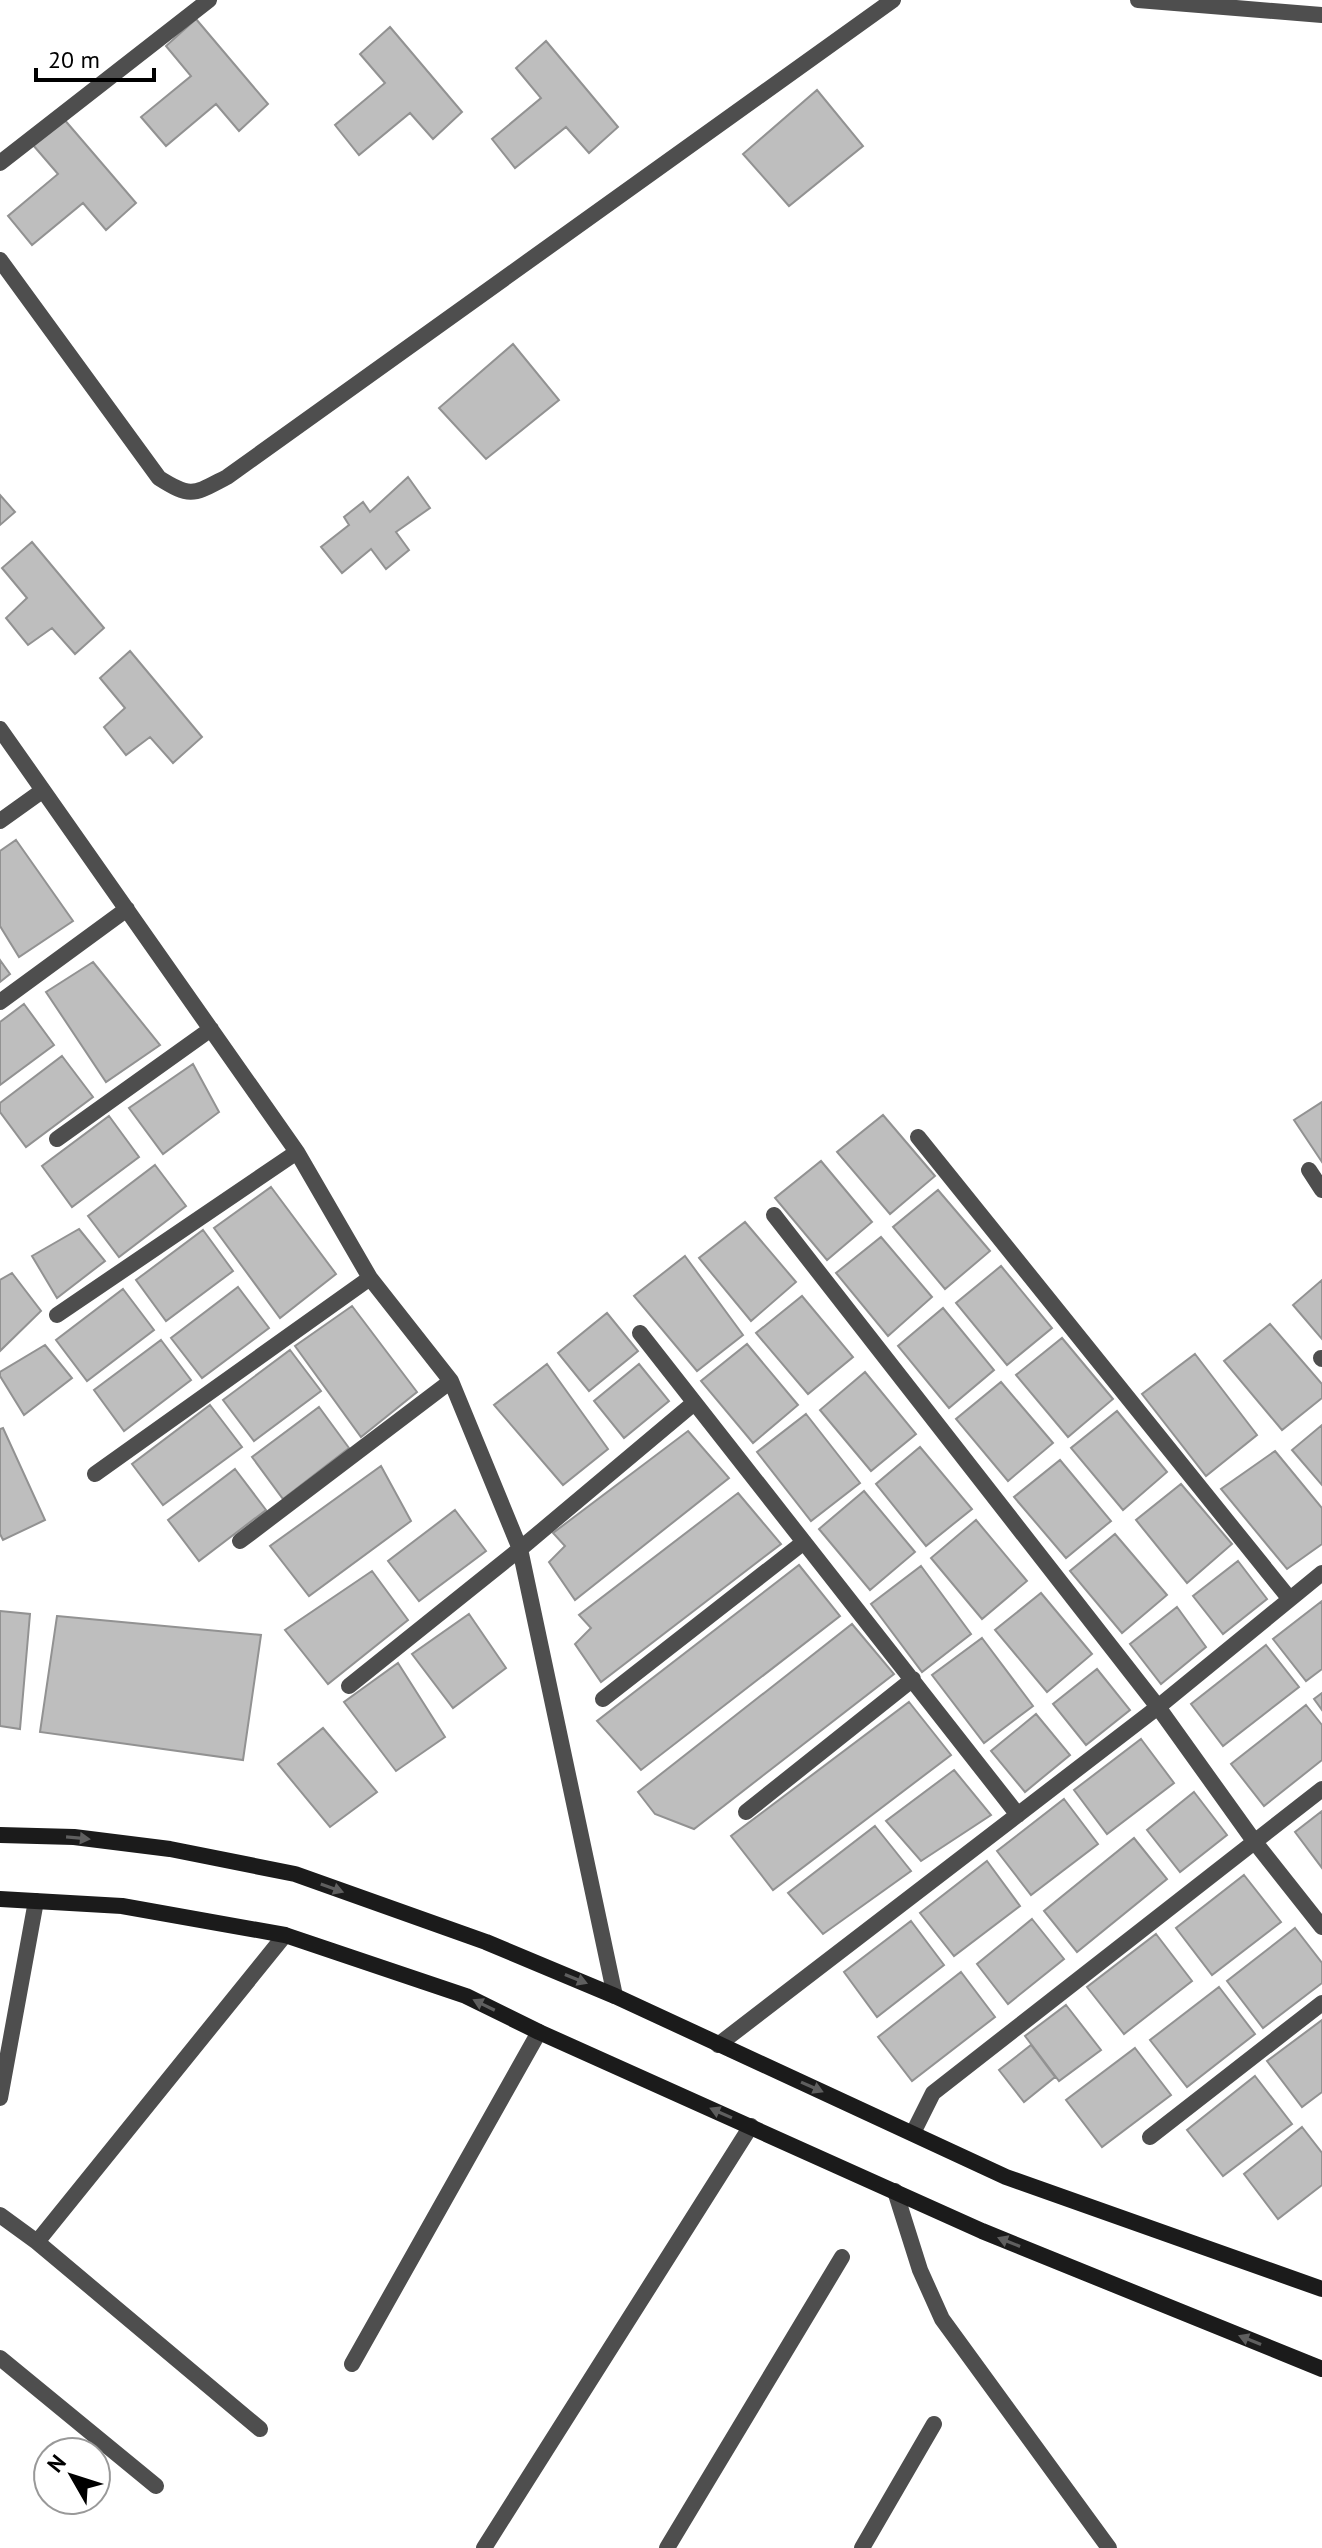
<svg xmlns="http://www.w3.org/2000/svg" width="1322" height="2548" viewBox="0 0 1322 2548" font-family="'PT Sans',sans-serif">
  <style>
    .building { fill: #bebebe; stroke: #929292; stroke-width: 2 }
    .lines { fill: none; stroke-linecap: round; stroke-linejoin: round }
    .lane { stroke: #4e4e4e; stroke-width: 16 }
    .street { stroke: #4e4e4e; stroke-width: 16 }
    .secondary { stroke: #1b1b1b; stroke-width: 16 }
    .oneway { fill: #5f5f5f }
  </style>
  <rect width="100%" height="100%" fill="#fff"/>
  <!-- building -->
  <path class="building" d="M 196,19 L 268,104 L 239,131 L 216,104 L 166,146 L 141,117 L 191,76 L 166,46 Z
    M 390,27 L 462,112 L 433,139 L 410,113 L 359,155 L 335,125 L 385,83 L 360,54 Z
    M 546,41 L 618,127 L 589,153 L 566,127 L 515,168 L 492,139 L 541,98 L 516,68 Z
    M 817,90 L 863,146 L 789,206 L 743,154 Z
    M 63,118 L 136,203 L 106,230 L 83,203 L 32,245 L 8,216 L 58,174 L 33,145 Z
    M 513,344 L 559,400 L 486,459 L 439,408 Z
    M 408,477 L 430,508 L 396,532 L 409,550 L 386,569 L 371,549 L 342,573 L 321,547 L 349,525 L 344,517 L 363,502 L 370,512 Z
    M 0,495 L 15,512 L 0,525 Z
    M 32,542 L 104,628 L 75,654 L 52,628 L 28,645 L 6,618 L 27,598 L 2,568 Z
    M 130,651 L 202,737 L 173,763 L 150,737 L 126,755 L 104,727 L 125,708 L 100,678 Z
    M 16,840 L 73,921 L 19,957 L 0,926 L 0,851 Z
    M 0,960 L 10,974 L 0,982 Z
    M 93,962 L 160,1045 L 106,1082 L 46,992 Z
    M 24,1004 L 54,1045 L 0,1085 L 0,1022 Z
    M 62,1056 L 93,1097 L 26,1147 L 0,1112 L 0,1103 Z
    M 193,1064 L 219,1112 L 163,1154 L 129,1108 Z
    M 1322,1102 L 1322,1162 L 1294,1120 Z
    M 883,1115 L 935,1176 L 890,1214 L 837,1152 Z
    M 109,1116 L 139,1157 L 72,1207 L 42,1166 Z
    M 821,1161 L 872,1222 L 827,1260 L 775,1198 Z
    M 155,1165 L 186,1206 L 119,1257 L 88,1216 Z
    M 271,1187 L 336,1274 L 280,1318 L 214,1228 Z
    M 938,1190 L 990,1251 L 945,1289 L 893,1227 Z
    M 745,1222 L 796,1282 L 751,1321 L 699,1258 Z
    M 79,1229 L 105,1261 L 57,1298 L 32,1256 Z
    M 203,1230 L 233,1271 L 166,1321 L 136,1280 Z
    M 881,1237 L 932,1297 L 888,1336 L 836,1273 Z
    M 685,1256 L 743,1335 L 697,1371 L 634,1296 Z
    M 1001,1266 L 1052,1328 L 1007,1365 L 956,1303 Z
    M 12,1273 L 41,1311 L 0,1351 L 0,1280 Z
    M 1322,1280 L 1322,1339 L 1293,1305 Z
    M 238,1287 L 269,1328 L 202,1378 L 171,1338 Z
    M 123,1289 L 154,1330 L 87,1381 L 56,1340 Z
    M 802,1296 L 853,1357 L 808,1394 L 756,1333 Z
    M 352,1306 L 417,1392 L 361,1437 L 295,1346 Z
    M 943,1308 L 994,1370 L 949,1408 L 898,1346 Z
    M 607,1313 L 638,1351 L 589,1391 L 558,1353 Z
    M 1270,1324 L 1322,1384 L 1322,1398 L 1282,1430 L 1224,1361 Z
    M 1062,1338 L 1113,1399 L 1068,1437 L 1016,1375 Z
    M 161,1340 L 191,1380 L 124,1431 L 94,1390 Z
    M 747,1344 L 798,1405 L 753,1443 L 701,1381 Z
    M 45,1345 L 72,1378 L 24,1415 L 0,1376 L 0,1372 Z
    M 290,1350 L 321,1391 L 254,1441 L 223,1400 Z
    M 1195,1354 L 1257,1435 L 1206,1476 L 1142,1394 Z
    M 547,1364 L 608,1449 L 563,1485 L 494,1405 Z
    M 639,1364 L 669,1401 L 624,1438 L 594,1401 Z
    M 865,1372 L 916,1434 L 871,1471 L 820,1410 Z
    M 1001,1382 L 1053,1443 L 1008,1481 L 956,1419 Z
    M 210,1405 L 242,1447 L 163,1505 L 132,1464 Z
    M 319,1407 L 349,1448 L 283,1499 L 252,1457 Z
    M 1117,1411 L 1167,1472 L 1123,1510 L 1071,1448 Z
    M 806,1414 L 860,1483 L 811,1521 L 757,1452 Z
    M 1322,1425 L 1322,1485 L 1292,1450 Z
    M 3,1428 L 45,1520 L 3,1540 L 0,1534 L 0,1429 Z
    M 688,1431 L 729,1478 L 575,1600 L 549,1562 L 565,1546 L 553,1533 Z
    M 920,1447 L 972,1509 L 926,1546 L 876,1484 Z
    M 1275,1451 L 1322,1508 L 1322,1544 L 1287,1569 L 1221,1489 Z
    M 1060,1460 L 1111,1521 L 1066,1558 L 1014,1497 Z
    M 381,1466 L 411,1521 L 309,1596 L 270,1546 Z
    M 235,1469 L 266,1510 L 199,1561 L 168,1520 Z
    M 1181,1484 L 1232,1544 L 1187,1583 L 1136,1520 Z
    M 864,1491 L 915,1552 L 870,1590 L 819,1529 Z
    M 738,1493 L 781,1544 L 601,1682 L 575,1644 L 591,1628 L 579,1615 Z
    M 455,1510 L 486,1551 L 419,1601 L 388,1561 Z
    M 976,1520 L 1027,1581 L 982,1619 L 931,1558 Z
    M 1115,1534 L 1167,1595 L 1122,1633 L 1070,1571 Z
    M 1238,1561 L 1267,1599 L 1223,1634 L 1193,1596 Z
    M 799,1565 L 840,1616 L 641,1770 L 597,1721 Z
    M 921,1566 L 971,1634 L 922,1672 L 871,1604 Z
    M 372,1571 L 408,1620 L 328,1684 L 285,1630 Z
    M 1041,1593 L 1092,1654 L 1047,1692 L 995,1630 Z
    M 1322,1601 L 1322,1669 L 1306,1681 L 1273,1639 Z
    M 1177,1607 L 1206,1647 L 1161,1684 L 1130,1644 Z
    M 0,1611 L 30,1614 L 20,1729 L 0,1726 Z
    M 469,1614 L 506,1668 L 453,1708 L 412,1654 Z
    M 57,1616 L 261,1635 L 243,1760 L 40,1732 Z
    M 852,1624 L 894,1674 L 694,1829 L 655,1814 L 638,1792 Z
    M 982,1638 L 1033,1706 L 984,1743 L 932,1675 Z
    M 1266,1645 L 1299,1687 L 1223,1746 L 1191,1704 Z
    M 398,1663 L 445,1737 L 396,1771 L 344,1702 Z
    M 1097,1669 L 1130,1710 L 1086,1745 L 1053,1704 Z
    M 1322,1693 L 1322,1710 L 1314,1699 Z
    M 909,1702 L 951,1755 L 773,1890 L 731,1836 Z
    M 1306,1705 L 1322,1725 L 1322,1760 L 1264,1806 L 1231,1764 Z
    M 1036,1714 L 1070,1755 L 1025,1792 L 991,1751 Z
    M 323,1728 L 377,1792 L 330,1827 L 278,1764 Z
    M 1141,1739 L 1174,1783 L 1107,1834 L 1074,1790 Z
    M 954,1770 L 991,1815 L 921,1861 L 886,1821 Z
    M 1194,1792 L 1227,1835 L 1180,1872 L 1147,1830 Z
    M 1064,1799 L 1098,1844 L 1031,1895 L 997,1851 Z
    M 1322,1811 L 1322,1868 L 1295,1832 Z
    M 875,1826 L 911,1871 L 823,1934 L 788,1893 Z
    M 1134,1838 L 1167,1879 L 1077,1952 L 1044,1911 Z
    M 987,1861 L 1020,1906 L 954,1956 L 920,1913 Z
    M 1244,1875 L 1281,1922 L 1212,1975 L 1176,1928 Z
    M 1032,1919 L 1064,1959 L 1008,2004 L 977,1964 Z
    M 911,1921 L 944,1965 L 877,2017 L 844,1972 Z
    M 1295,1928 L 1322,1963 L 1322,1983 L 1263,2028 L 1227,1981 Z
    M 1156,1934 L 1192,1981 L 1124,2034 L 1087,1987 Z
    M 961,1972 L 995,2017 L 912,2081 L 878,2037 Z
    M 1219,1987 L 1255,2034 L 1187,2087 L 1150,2040 Z
    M 1066,2005 L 1101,2050 L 1059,2081 L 1025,2036 Z
    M 1322,2020 L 1322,2092 L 1302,2107 L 1267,2061 Z
    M 1031,2045 L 1055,2077 L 1024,2102 L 999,2070 Z
    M 1135,2048 L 1171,2095 L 1102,2147 L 1066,2100 Z
    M 1255,2076 L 1292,2124 L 1223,2176 L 1187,2130 Z
    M 1302,2127 L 1322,2153 L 1322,2185 L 1278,2219 L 1244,2174 Z"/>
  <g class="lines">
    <!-- lane -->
    <path class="lane" d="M 1138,0 L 1322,15
      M 0,163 L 209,0
      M 0,260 L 159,478 C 192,499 194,494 227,477 L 893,0"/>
    <!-- street -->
    <path class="street" d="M 0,729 L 297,1152 L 370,1278 L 451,1381 L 520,1549 L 615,1996
      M 0,821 L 42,791
      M 0,1002 L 127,909
      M 918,1137 L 1289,1598
      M 57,1139 L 211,1029
      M 1309,1170 L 1322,1190
      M 774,1215 L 1158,1707 L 1254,1841 L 1322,1927
      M 57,1315 L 297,1152
      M 640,1333 L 1018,1815
      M 1321,1358 L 1322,1359
      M 95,1474 L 370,1278
      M 240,1541 L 451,1381
      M 349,1686 L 520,1549 L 694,1403
      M 603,1699 L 804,1542
      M 746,1812 L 913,1679
      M 718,2045 L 1158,1707 L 1322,1573
      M 0,2098 L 36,1901
      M 913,2133 L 933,2093 L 1322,1789
      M 1150,2137 L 1322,2003
      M 895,2191 L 920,2270 L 942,2319 L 1109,2548
      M 0,2215 L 37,2242 L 260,2429
      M 37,2242 L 285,1935
      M 0,2358 L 156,2486
      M 352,2364 L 539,2032
      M 484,2548 L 751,2126
      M 667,2548 L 842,2257
      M 862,2548 L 934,2424"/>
    <!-- secondary -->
    <path class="secondary" d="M 0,1835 L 74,1837 L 170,1849 L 295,1874 L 486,1942 L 615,1996 L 1006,2177 L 1322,2289
      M 0,1899 L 122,1906 L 285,1935 L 466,1996 L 539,2032 L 982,2231 L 1322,2369"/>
  </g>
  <!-- one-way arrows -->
  <defs><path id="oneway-solid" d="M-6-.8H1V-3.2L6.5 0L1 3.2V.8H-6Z" transform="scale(2)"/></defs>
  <g class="oneway">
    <use href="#oneway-solid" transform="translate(78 1838) rotate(5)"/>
    <use href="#oneway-solid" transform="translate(332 1888) rotate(20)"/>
    <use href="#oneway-solid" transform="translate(576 1979) rotate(22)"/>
    <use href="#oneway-solid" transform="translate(484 2005) rotate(-154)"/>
    <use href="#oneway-solid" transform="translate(812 2087) rotate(24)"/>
    <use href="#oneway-solid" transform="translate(721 2113) rotate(-156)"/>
    <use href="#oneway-solid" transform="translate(1009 2242) rotate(-158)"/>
    <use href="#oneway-solid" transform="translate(1250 2340) rotate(-158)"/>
  </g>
  <!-- north arrow -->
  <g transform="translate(72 2476) rotate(309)"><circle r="38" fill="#ffffff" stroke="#999999" stroke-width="2"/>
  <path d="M0-6L14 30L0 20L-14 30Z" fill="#000000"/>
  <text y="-12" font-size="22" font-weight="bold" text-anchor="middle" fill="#000000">N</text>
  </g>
  <!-- scale -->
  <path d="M36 68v12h118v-12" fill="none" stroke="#000000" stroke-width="4"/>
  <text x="48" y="68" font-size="24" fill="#000000" stroke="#ffffff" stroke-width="6" paint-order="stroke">20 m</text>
</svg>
